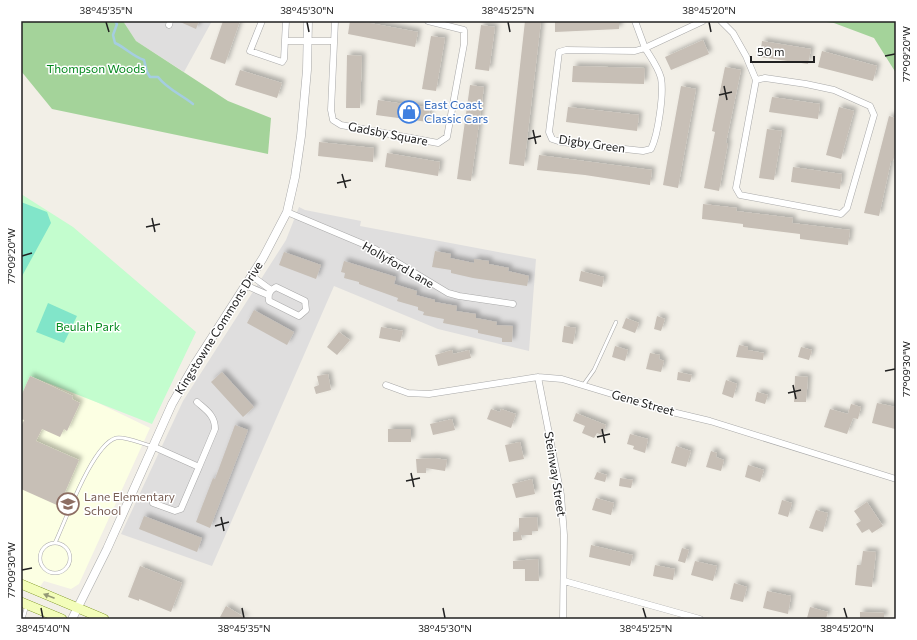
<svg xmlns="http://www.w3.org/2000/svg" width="917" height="640" font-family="Commissioner,sans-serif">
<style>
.residential{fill:#dfdede}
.education{fill:#fcffe3}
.forest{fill:#a4d39a}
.park{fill:#c3fdce}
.pitch{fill:#81e5c9}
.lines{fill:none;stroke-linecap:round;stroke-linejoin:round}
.stream{stroke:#a5cde1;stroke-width:2.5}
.building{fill:#c7bfb6;filter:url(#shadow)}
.service-casing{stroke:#a8a8a8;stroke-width:4}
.minor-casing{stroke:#a8a8a8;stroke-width:7}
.tertiary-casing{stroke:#a8a8a8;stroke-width:9}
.secondary-casing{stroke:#648000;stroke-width:10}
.service{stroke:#fff;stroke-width:3}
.minor{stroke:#fff;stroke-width:6}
.tertiary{stroke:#fff;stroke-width:8}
.secondary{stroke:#f3fdba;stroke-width:9}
.oneway{fill:#949a75}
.ticks{fill:none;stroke:#212121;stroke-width:1.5}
.labels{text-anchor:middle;stroke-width:3;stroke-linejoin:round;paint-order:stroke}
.park-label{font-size:12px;fill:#05891e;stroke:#fff}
.shop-label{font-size:12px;fill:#366cbe;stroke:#fff;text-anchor:start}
.street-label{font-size:12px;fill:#212121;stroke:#fff}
.education-label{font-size:12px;fill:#785e54;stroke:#fff;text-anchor:start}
.neatline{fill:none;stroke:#212121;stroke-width:1.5}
.ticks-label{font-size:10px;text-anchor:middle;fill:#212121}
</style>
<defs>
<filter id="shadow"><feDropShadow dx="3.5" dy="-3.5" stdDeviation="2" flood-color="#0004"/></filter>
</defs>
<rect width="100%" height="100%" fill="#f2efe7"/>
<path class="residential" d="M123 21H212L184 72 136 41Z
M299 207 305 210 361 221 360 226 536 259 529 351 438 329 334 286 212 566 121 534 183 401 286 240Z"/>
<path class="education" d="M30 376 55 382 150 428 79 584 71 589 44 581 37 591 21 585V396Z"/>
<path class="forest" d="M21 21H123L136 41 228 101 271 118 268 154 52 109 21 71Z
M819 21H896V73L874 38 834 23Z"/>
<path class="park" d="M21 194 73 227 196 332 152 424 30 376 21 396Z"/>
<path class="pitch" d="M21 202 47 212 51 223 21 278Z
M48 303 77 316 64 343 36 332Z"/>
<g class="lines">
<path class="stream" d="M115 21 117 24 113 35 115 43C126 48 132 56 144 60L147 72 150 77H158C167 89 182 95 193 104"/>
</g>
<path class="building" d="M178 21H199L196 29Z
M223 21H240L225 64 210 59Z
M350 21H359L418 32 415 47 348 34Z
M525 21H541L524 166 509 164Z
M555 21H619V29L555 32Z
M481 25 495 27 489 71 475 69Z
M431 36 445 38 436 91 422 89Z
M703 40 709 54 671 70 665 57Z
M762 41 811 49 808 64 760 57Z
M822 51 877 66 873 81 818 67Z
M347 55 362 56 360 108H346Z
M573 66 645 68 644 84 572 82Z
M725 67 741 70 726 143H728L719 191 704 188 715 132 712 131Z
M240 70 282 83 277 98 235 85Z
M470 85 484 87 471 181 457 179Z
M681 86 696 89 678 188 663 185Z
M772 97 820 104 818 119 769 112Z
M378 100 430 108 428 122 376 115Z
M568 107 639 115 637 131 566 122Z
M839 107 854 111 841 159 826 155Z
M889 116 896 118V150L893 161H891L879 216 864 213Z
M767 129 782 131 774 180 759 178Z
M319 142 374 148 373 162 318 156Z
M387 153 440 162 438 176 385 167Z
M539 155 652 170 650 185 585 175 537 170Z
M793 167 842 174 840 189 791 182Z
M703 204 737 208 736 211 793 218 792 223 850 230 848 245 800 239V234L743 227V224L702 219Z
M435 251 451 254 450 258 474 263V259L489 261V264L509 268 508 271 529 276 527 286 473 278 451 273V270L432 267Z
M284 252 321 265 316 279 279 265Z
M344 261 396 277 394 284 417 291 416 295 435 300V302L457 306 456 311 476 314V318L497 322 496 325 513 326 512 342H502V338L478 333V330L443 323 444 319 423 315 424 312 418 310V307L397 301 398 298 359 284V282L344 278 345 273 341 272Z
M581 271 604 277 602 287 579 281Z
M254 310 294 332 287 345 247 323Z
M657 316 665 319 661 331 654 329Z
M626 318 639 323 635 333 622 328Z
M564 326 576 328 573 344 562 342Z
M381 327 403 331 400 342 379 338Z
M339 332 350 340 337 355 327 347Z
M739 345 748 347V350L764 353 763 360 736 357Z
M615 346 628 350 625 361 612 357Z
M801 347 812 350 809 360 798 357Z
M452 350 453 354 469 350 471 358 438 366 435 355Z
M650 353 660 355 659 359 664 361 661 372 646 369Z
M222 372 254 407 243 417 211 382Z
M678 372 692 375 690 382 677 380Z
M328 374 331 390 316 394 314 387 319 385 317 376Z
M30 376 73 396 72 399 80 403 67 431 64 429 60 437 42 429 36 441 79 460 59 506 21 489V427L24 420 21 419V396Z
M795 376 808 377 806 402H794Z
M726 380 737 384 733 398 722 394Z
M757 392 768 395 765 404 755 401Z
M877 403 896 407 895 429 872 423Z
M851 404 861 407 858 419 853 418 847 434 824 427 830 409 848 414Z
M491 409 500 412 501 409 516 414 511 428 487 419Z
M576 413 606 425 602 435 597 433 594 438 582 433 585 426 573 421Z
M452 419 455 430 433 435 430 424Z
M235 425 248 430 210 528 196 522 213 478 215 479Z
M388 429H411V442H388Z
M630 434 648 439 645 453 633 449 634 446 627 444Z
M520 442 524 459 509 462 505 445Z
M676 446 691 451 686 467 671 463Z
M711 451 717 453 716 457 724 460 721 471 706 467Z
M435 458 447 460 445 471 426 468V473H417L416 459Z
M748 465 764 470 760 482 745 477Z
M597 472 607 475 605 482 594 479Z
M620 478 633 480 631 488 619 486Z
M532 479 535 494 516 498 512 484Z
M596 498 614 503 611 515 592 510Z
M782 500 792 503 788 517 778 514Z
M867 502 883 526 872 533 869 529 862 533 856 524 861 521 854 511Z
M816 510 828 513 823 532 809 528Z
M144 516 202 538 197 552 139 529Z
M537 517 538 531H532V535H521L522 540 513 541V532H519V518Z
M591 545 633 555 630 566 589 557Z
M682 548 689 550 685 563 678 561Z
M863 551 876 552 872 587 855 585 857 565H861Z
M538 559 539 581H525V569H513V561Z
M695 561 717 566 713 581 691 575Z
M655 565 675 569 673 580 653 576Z
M140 566 182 583 171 612 139 599V601L128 597Z
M734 583 747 587 743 602 730 599Z
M767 591 791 596 788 614 763 608Z
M226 606 247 619H224L220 617Z
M810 607 828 612 826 619 807 618Z
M860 612 884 613V619H860Z"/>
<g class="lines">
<g class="service-casing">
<path id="service" d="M584 384 594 370 616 322
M55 543C66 520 92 445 116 438 126 436 142 444 152 446
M40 558a15 15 0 1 1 30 0a15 15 0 1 1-30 0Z
M23 619 27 605"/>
</g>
<g class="minor-casing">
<path id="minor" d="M262 21 250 51 282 62 284 59 286 21
M335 21 331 110 333 120 341 125 438 143 447 137 464 44V30L428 21
M635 21 645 48 703 21
M721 21 733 33 746 56 756 80
M169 25 170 21
M286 41H334
M645 48C651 58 658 67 661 78 664 94 658 135 651 149L643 151 561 142 552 139 549 132 559 52 566 50 635 51Z
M765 78 806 84 834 90 870 106 874 115 847 208 841 214 740 195 736 188 756 80Z
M287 212 375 249 448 293 459 296 513 304
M252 276 271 290
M245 285 268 295
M276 287 305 301 306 310 299 316 269 301C268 294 269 291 276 287Z
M538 377 561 495 564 535 563 619
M386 385 408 393 429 394 538 377 562 379 668 411 710 421 896 479
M197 402C206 410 215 415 215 429L199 467
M152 446 199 467 181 509 175 511 153 503
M564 581 700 619"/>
</g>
<g class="tertiary-casing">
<path id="tertiary" d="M72 619 107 549 172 404 195 364 263 258 287 212 295 177 301 136 307 70 308 21"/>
</g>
<g class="secondary-casing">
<path id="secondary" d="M21 584 104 619
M21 602 62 619"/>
</g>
<use href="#service" class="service"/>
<use href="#minor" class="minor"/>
<use href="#tertiary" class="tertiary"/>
<use href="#secondary" class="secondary"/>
</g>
<defs><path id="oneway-solid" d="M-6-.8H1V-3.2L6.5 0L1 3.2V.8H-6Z"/></defs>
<use class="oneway" href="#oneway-solid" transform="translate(49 596) rotate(-159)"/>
<path class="ticks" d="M106 22 109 32M307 22 309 32M508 22 510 32M709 22 711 32M885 56 895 54M724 86 727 100M719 95 732 92M533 130 536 144M528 139 541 136M342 174 346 188M337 183 351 180M152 218 155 232M146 227 160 224M22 256 32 253M885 371 895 369M793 385 796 399M788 393 801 390M602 429 605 443M597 437 610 434M411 473 414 487M406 481 420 478M221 517 224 531M215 526 229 522M22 570 32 568M41 608 43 618M242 608 244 618M443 608 445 618M643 608 646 618M844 608 847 618"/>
<defs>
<g id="shop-ring" transform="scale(1.15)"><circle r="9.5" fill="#fff" stroke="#3f7fe0" stroke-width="1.5"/><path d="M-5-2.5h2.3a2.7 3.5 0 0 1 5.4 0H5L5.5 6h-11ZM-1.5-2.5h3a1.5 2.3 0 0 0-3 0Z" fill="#3f7fe0"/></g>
<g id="school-ring" transform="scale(1.15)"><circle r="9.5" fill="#fff" stroke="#8d6e63" stroke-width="1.5"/><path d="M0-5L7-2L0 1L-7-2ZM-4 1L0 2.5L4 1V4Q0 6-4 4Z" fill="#8d6e63"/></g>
</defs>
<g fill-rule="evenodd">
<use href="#shop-ring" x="409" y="112"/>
<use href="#school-ring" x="68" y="504"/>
</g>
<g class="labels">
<g class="park-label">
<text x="96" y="73">Thompson Woods</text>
<text x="88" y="331">Beulah Park</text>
</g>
<g class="shop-label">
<text x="424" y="109">East Coast<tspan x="424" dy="14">Classic Cars</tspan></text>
</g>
<g class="street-label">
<text transform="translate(388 134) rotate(11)" y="4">Gadsby Square</text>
<text transform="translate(592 144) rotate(8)" y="4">Digby Green</text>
<text transform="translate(398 265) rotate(30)" y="4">Hollyford Lane</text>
<text transform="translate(219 328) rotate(-58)" y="4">Kingstowne Commons Drive</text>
<text transform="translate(643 403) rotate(16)" y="4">Gene Street</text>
<text transform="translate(555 474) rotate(81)" y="4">Steinway Street</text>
</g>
<g class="education-label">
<text x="84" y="501">Lane Elementary<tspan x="84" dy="14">School</tspan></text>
</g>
</g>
<rect width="917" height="640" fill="none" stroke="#ffffff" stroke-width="44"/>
<path d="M751 56v6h63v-6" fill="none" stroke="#212121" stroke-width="2"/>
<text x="757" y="56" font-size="12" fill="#212121" stroke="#ffffff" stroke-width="3" paint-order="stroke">50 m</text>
<rect x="22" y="22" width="873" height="596" class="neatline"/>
<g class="ticks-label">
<text x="106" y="14">38°45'35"N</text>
<text x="307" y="14">38°45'30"N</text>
<text x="508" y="14">38°45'25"N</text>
<text x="709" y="14">38°45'20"N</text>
<text transform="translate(906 54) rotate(-90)" y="4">77°09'20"W</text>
<text transform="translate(11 256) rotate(-90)" y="4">77°09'20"W</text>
<text transform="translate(906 369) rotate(-90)" y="4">77°09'30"W</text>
<text transform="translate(11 570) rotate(-90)" y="4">77°09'30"W</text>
<text x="43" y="632">38°45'40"N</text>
<text x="244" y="632">38°45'35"N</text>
<text x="445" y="632">38°45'30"N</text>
<text x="646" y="632">38°45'25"N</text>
<text x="847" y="632">38°45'20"N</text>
</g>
</svg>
